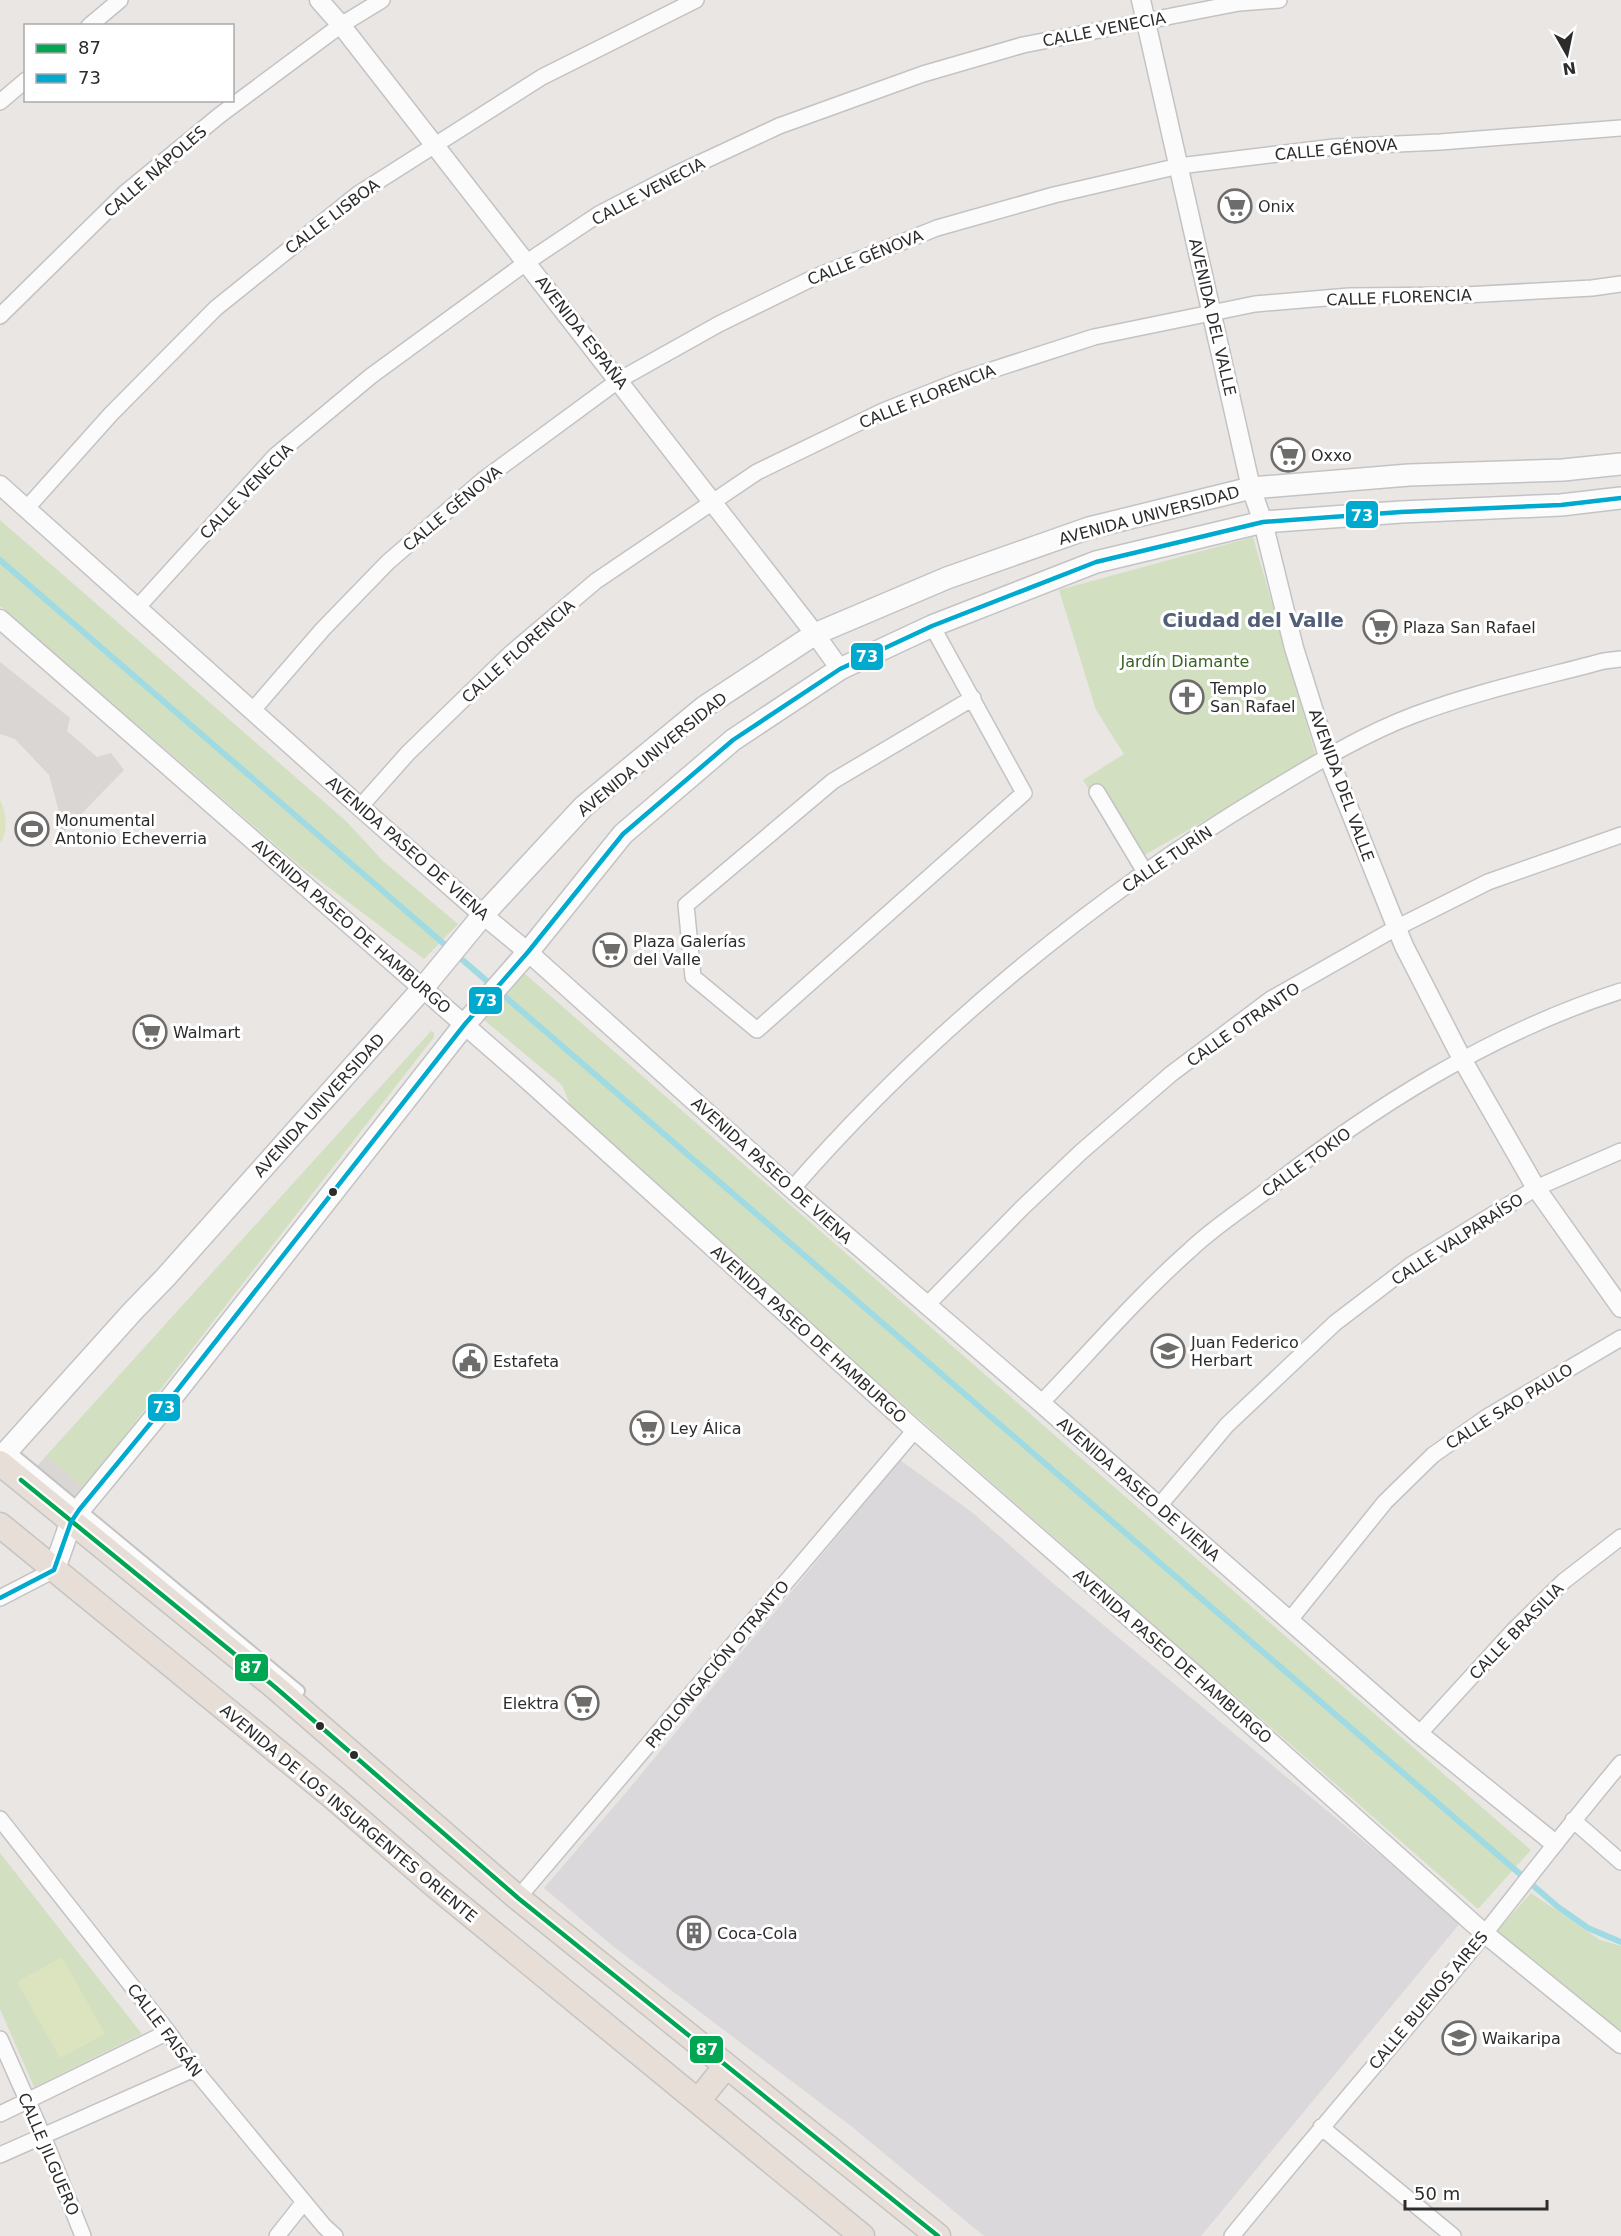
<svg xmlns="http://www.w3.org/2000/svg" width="1621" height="2236" font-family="'DejaVu Sans',sans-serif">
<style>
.industrial{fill:#dad8da}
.green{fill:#d2e0c1}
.pitch{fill:#dbe4bf}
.plaza{fill:#d9d6d4}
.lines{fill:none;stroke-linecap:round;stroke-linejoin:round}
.stream{stroke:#a0dbe3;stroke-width:6}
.pedestrian-casing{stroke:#c4c3c4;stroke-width:14}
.minor-casing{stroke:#c4c3c4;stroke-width:18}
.tertiary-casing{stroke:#c4c3c4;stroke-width:21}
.secondary-casing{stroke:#c4c3c4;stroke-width:24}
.trunk-casing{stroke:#c5c4c3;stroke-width:27}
.pedestrian{stroke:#fcfbfb;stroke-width:10}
.minor{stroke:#fcfbfb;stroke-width:15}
.tertiary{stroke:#fcfbfb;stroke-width:18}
.secondary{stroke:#fcfbfb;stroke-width:21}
.trunk{stroke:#e6ded7;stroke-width:24}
.bus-1-casing{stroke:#fff;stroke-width:9}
.bus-2-casing{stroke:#fff;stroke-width:9}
.bus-1{stroke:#00a651;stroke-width:4.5}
.bus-2{stroke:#00a9ce;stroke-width:4.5}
.bus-dot{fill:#2c2c2c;stroke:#fff;stroke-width:2}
.labels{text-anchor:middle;stroke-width:6;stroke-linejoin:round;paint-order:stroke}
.street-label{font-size:16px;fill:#2c2c2c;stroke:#fff}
.poi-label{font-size:16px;fill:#2c2c2c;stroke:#fff;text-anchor:start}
.park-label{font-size:16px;fill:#396223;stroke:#fff}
.quarter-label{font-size:20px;font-weight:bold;fill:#515e78;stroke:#fff}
.line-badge{stroke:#fff;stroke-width:2}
.badge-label{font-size:16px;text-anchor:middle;font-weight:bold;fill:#fff}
</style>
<rect width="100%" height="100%" fill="#e9e6e4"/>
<path class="industrial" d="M900 1460 973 1513 1048 1579 1461 1922 1201 2236H984L851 2126 614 1947 544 1888 629 1789Z"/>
<path class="green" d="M0 520 346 821 383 861 458 924 424 959 299 865 0 606Z
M1253 537 1316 757 1134 861 1083 780 1124 754 1096 710 1059 590Z
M524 973 1531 1850 1478 1909 575 1117 562 1085 483 1019Z
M431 1031 434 1032V1037L84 1488 46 1456Z
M0 1853 142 2034 34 2087 0 2009Z
M1531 1893 1600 1940 1621 1946V2035L1495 1933Z"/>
<path class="pitch" d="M0 800C6 812 9 831 0 843Z
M62 1957 105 2034 60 2058 17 1982Z"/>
<path class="plaza" d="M0 662 70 718 67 731 97 757 111 753 124 770 58 838 61 819 49 775 15 739 0 734Z
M46 1456 84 1488 66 1509 28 1477Z"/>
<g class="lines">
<path class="stream" d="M0 560 1558 1907 1588 1928 1621 1942"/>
<g class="pedestrian-casing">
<path id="pedestrian" d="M8 1450 299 1691"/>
</g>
<g class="minor-casing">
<path id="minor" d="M89 26 120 0
M0 102 26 80
M0 316 125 193 220 115 341 25 382 0
M26 509 111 414 216 308 358 194 542 77 696 0
M137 608 275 456 371 376 527 262 599 214 676 174 779 126 923 74 1023 45 1239 3 1279 0
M932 626 1024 793 757 1030 693 977 686 905 833 781 973 698
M252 711 323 629 388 562 483 480 619 380 719 324 815 277 937 228 1054 195 1179 166 1334 147 1440 142 1621 128
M1097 792 1145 872
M360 807 408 753 511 653 596 581 757 472 883 411 961 380 1094 337 1255 304 1349 296 1465 295 1592 288 1621 284
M792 1189C924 1037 1092 898 1265 794 1313 765 1361 735 1414 715 1475 692 1540 678 1604 661L1621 659
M926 1306 1022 1208 1081 1152 1171 1074 1271 999 1396 928 1488 882 1621 835
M1041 1403C1090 1352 1137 1297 1190 1250 1212 1229 1238 1212 1262 1194 1370 1109 1489 1033 1621 991
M1159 1506 1227 1425 1335 1323 1411 1265 1536 1188 1621 1151
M0 1598 54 1570
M1289 1621 1385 1502 1433 1455 1487 1417 1621 1338
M1419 1734 1514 1630 1564 1581 1621 1537
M0 1819 168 2032 194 2069 324 2226 335 2236
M1573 1820 1621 1862
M518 1898 915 1430
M0 2039 43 2136 83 2236
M0 2114 168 2032
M1321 2127 1453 2236
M0 2155 194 2069
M277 2236 304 2202
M1232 2236C1315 2134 1402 2035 1485 1933 1530 1876 1574 1819 1621 1763"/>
</g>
<g class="tertiary-casing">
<path id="tertiary" d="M319 0 341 25 815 634 840 669
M1141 0 1251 488 1263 522 1294 648 1328 756 1404 946 1462 1059 1536 1188 1621 1308
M0 485 360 807 483 915 528 952 792 1189 1041 1403 1419 1734 1554 1843
M0 619 531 1083 915 1430 1192 1672 1484 1933 1621 2044"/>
</g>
<g class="secondary-casing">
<path id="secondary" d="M0 1459 133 1311 165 1278 423 988 483 915 584 806 704 707 815 634 947 578 1089 528 1251 488 1409 475 1563 470 1621 464
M54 1570 71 1522 79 1510 168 1402 465 1024 528 952 623 834 733 740 840 669 932 626 1096 562 1263 522 1401 512 1561 505 1621 498"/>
</g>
<g class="trunk-casing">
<path id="trunk" d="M0 1463 275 1687 518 1898 938 2236
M0 1525 333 1797 432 1883 862 2236
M698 2101 726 2066"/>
</g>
<use href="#pedestrian" class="pedestrian"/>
<use href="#minor" class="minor"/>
<use href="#tertiary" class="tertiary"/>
<use href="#secondary" class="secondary"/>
<use href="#trunk" class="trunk"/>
<g class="bus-1-casing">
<path id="bus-1" d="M21 1480 275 1687 518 1898 938 2236"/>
</g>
<g class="bus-2-casing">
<path id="bus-2" d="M0 1598 54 1570 71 1522 79 1510 168 1402 465 1024 528 952 623 834 733 740 840 669 932 626 1096 562 1263 522 1401 512 1561 505 1621 498"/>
</g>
<use href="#bus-1" class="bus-1"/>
<use href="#bus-2" class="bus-2"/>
</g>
<defs>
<g id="supermarket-ring" transform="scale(1.725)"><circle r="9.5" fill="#fff" stroke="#6e6d6c" stroke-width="1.5"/><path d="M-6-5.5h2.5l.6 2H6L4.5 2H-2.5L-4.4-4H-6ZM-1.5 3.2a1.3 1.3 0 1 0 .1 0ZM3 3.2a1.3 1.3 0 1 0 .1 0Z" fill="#6e6d6c"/></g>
<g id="church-ring" transform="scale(1.725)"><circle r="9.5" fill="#fff" stroke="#6e6d6c" stroke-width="1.5"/><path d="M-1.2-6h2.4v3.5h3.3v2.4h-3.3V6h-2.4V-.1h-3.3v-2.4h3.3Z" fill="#6e6d6c"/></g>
<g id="stadium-ring" transform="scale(1.725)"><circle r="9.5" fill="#fff" stroke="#6e6d6c" stroke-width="1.5"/><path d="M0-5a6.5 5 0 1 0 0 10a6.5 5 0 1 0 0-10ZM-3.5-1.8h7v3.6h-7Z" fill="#6e6d6c"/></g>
<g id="school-ring" transform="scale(1.725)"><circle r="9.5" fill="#fff" stroke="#6e6d6c" stroke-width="1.5"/><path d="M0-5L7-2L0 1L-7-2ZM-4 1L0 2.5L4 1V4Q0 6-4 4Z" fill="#6e6d6c"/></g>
<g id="civic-ring" transform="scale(1.725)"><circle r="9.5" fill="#fff" stroke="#6e6d6c" stroke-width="1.5"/><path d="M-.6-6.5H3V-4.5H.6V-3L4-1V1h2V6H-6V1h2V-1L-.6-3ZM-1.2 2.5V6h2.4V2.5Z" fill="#6e6d6c"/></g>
<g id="building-ring" transform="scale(1.725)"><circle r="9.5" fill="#fff" stroke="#6e6d6c" stroke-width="1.5"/><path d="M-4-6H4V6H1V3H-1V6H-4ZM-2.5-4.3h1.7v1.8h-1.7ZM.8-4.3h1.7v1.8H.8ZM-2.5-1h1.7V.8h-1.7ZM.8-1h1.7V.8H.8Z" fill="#6e6d6c"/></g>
</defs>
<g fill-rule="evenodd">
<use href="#supermarket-ring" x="1235" y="206"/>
<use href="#supermarket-ring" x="1288" y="455"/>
<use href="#supermarket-ring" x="1380" y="627"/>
<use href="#church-ring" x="1187" y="697"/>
<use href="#stadium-ring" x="32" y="829"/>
<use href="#supermarket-ring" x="610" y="950"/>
<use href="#supermarket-ring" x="150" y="1032"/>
<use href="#school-ring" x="1168" y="1351"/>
<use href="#civic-ring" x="470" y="1361"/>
<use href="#supermarket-ring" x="647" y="1428"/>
<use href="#supermarket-ring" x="582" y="1703"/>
<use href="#building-ring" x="694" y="1933"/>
<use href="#school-ring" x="1459" y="2038"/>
</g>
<g class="bus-dot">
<circle cx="333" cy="1192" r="5"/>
<circle cx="320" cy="1726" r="5"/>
<circle cx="354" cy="1755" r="5"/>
</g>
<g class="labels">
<g class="street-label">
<text transform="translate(1104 29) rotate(-11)" y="6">CALLE VENECIA</text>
<text transform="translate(1336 149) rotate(-5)" y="6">CALLE GÉNOVA</text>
<text transform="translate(155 171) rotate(-41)" y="6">CALLE NÁPOLES</text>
<text transform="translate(648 191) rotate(-28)" y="6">CALLE VENECIA</text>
<text transform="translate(332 216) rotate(-37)" y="6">CALLE LISBOA</text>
<text transform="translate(865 257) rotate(-22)" y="6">CALLE GÉNOVA</text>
<text transform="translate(1399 297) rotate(-2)" y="6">CALLE FLORENCIA</text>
<text transform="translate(1213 317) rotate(77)" y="6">AVENIDA DEL VALLE</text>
<text transform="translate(582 332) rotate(52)" y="6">AVENIDA ESPAÑA</text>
<text transform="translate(927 396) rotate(-22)" y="6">CALLE FLORENCIA</text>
<text transform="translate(246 491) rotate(-46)" y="6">CALLE VENECIA</text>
<text transform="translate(452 508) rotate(-40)" y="6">CALLE GÉNOVA</text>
<text transform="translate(1149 515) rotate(-15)" y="6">AVENIDA UNIVERSIDAD</text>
<text transform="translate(518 651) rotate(-42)" y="6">CALLE FLORENCIA</text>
<text transform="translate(652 754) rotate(-39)" y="6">AVENIDA UNIVERSIDAD</text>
<text transform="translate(1342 785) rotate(70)" y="6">AVENIDA DEL VALLE</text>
<text transform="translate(408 848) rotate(41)" y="6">AVENIDA PASEO DE VIENA</text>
<text transform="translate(1167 859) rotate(-34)" y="6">CALLE TURÍN</text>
<text transform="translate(352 926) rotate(41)" y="6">AVENIDA PASEO DE HAMBURGO</text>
<text transform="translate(1243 1024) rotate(-35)" y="6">CALLE OTRANTO</text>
<text transform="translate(319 1105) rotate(-48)" y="6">AVENIDA UNIVERSIDAD</text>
<text transform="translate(1306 1162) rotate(-36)" y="6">CALLE TOKIO</text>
<text transform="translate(772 1170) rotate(42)" y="6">AVENIDA PASEO DE VIENA</text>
<text transform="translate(1457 1239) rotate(-33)" y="6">CALLE VALPARAÍSO</text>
<text transform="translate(809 1334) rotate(42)" y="6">AVENIDA PASEO DE HAMBURGO</text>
<text transform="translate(1509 1406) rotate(-32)" y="6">CALLE SAO PAULO</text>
<text transform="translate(1139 1489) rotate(41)" y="6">AVENIDA PASEO DE VIENA</text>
<text transform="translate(1516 1631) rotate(-46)" y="6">CALLE BRASILIA</text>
<text transform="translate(1173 1656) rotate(41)" y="6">AVENIDA PASEO DE HAMBURGO</text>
<text transform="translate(717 1664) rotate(-50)" y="6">PROLONGACIÓN OTRANTO</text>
<text transform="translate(349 1813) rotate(40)" y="6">AVENIDA DE LOS INSURGENTES ORIENTE</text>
<text transform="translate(1428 2000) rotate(-50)" y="6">CALLE BUENOS AIRES</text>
<text transform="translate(165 2030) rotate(53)" y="6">CALLE FAISÁN</text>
<text transform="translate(49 2154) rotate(67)" y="6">CALLE JILGUERO</text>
</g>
<g class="poi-label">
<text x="1258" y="212">Onix</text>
<text x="1311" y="461">Oxxo</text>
<text x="1403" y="633">Plaza San Rafael</text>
<text x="1210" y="694">Templo<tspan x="1210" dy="18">San Rafael</tspan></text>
<text x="55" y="826">Monumental<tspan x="55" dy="18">Antonio Echeverria</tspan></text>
<text x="633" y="947">Plaza Galerías<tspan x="633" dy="18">del Valle</tspan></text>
<text x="173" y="1038">Walmart</text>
<text x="1191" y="1348">Juan Federico<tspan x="1191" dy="18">Herbart</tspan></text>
<text x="493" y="1367">Estafeta</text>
<text x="670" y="1434">Ley Álica</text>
<text x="559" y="1709" text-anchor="end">Elektra</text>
<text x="717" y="1939">Coca-Cola</text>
<text x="1482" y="2044">Waikaripa</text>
</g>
<g class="park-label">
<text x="1185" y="667">Jardín Diamante</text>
</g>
<g class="quarter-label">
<text x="1253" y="627">Ciudad del Valle</text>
</g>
</g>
<g class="line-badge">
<rect x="1345" y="500" width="34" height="29" rx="6" fill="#00a9ce"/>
<rect x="850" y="642" width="34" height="29" rx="6" fill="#00a9ce"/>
<rect x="468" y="986" width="35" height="29" rx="6" fill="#00a9ce"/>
<rect x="147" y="1393" width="34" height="29" rx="6" fill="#00a9ce"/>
<rect x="234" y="1653" width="35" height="29" rx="6" fill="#00a651"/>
<rect x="689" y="2035" width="35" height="29" rx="6" fill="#00a651"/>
</g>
<g class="badge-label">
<text x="1362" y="521">73</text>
<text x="867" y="662">73</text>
<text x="486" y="1006">73</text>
<text x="164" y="1413">73</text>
<text x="251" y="1673">87</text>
<text x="707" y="2055">87</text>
</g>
<rect x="24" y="24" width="210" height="78" fill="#ffffff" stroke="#ababab" stroke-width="1.5"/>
<rect x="36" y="44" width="30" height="9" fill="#00a651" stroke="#ababab" stroke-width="1.5"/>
<text x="78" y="54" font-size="18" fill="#2c2c2c">87</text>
<rect x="36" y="74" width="30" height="9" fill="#00a9ce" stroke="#ababab" stroke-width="1.5"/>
<text x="78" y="84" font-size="18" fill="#2c2c2c">73</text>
<g transform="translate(1567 54) rotate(171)" stroke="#ffffff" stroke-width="4.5" paint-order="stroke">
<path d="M0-4.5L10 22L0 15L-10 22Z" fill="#2c2c2c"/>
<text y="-9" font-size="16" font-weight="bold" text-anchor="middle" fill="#2c2c2c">N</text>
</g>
<path d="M1405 2200v9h142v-9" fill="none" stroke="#2c2c2c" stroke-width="3"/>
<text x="1414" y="2200" font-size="18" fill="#2c2c2c" stroke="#ffffff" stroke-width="4.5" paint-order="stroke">50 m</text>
</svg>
